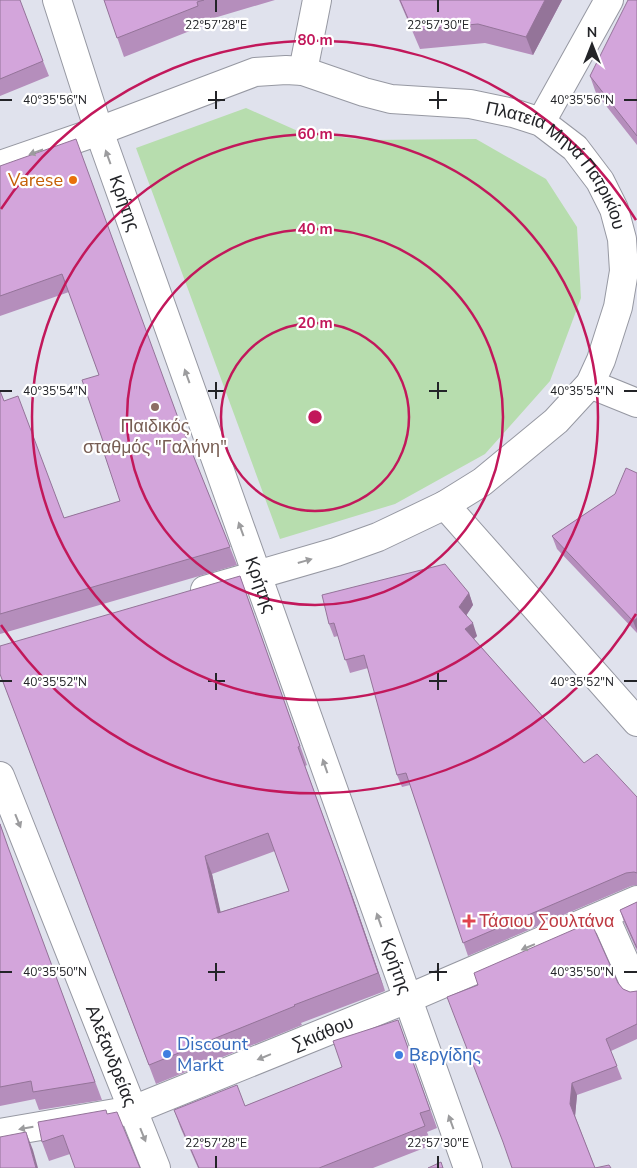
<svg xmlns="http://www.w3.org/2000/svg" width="637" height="1168" font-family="'Nunito Sans',sans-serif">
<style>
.green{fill:#b7ddae}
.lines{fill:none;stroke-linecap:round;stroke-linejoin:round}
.minor-casing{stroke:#9698a2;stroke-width:30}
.minor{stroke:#fff;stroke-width:28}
.wall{fill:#b58ebc;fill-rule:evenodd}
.shaded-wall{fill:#947499}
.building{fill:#d3a5db;stroke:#947499;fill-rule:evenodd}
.oneway{fill:#9c9c9e}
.ticks{fill:none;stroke:#232428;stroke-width:2}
.ring{fill:none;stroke:#c2185b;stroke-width:2.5}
.food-dot{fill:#e8710a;stroke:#fff;stroke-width:2}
.education-dot{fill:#8d6e63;stroke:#fff;stroke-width:2}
.health-dot{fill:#e0444e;stroke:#fff;stroke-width:2}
.shop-dot{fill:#3f7fe0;stroke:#fff;stroke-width:2}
.labels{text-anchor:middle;stroke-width:4.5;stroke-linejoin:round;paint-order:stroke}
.street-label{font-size:18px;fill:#232428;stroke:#fff}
.food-label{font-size:18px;fill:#c56008;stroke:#fff;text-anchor:end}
.education-label{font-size:18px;fill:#785e54;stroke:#fff}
.health-label{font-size:18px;fill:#be3a42;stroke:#fff;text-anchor:start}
.shop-label{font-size:18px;fill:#366cbe;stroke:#fff;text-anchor:start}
.ticks-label{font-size:12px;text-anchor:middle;fill:#232428;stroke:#fff;stroke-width:4.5;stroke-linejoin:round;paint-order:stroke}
.centre{fill:#c2185b;stroke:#fff;stroke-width:2.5}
.ring-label{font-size:15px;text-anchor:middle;font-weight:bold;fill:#c2185b;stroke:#fff;stroke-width:4.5;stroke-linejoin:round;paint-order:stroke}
</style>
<rect width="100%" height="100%" fill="#e0e2ed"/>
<path class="green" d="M246 108 300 132 366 140 476 139 546 179 577 227 581 298 550 381 485 454 395 504 280 539 136 148Z"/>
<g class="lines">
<g class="minor-casing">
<g id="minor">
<path id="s1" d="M57 0 99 131 468 1168"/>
<path d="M303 71 317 0"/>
<path d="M541 122 609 0"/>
<path id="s2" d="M0 165 99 131 255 72 286 70 303 71 364 92 391 99 470 104 513 113 541 122 575 148 600 181 614 209 622 239 624 271 618 307 601 360 590 384 556 421 482 482 445 505 378 537 336 552 205 590"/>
<path d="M590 384 637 403"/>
<path d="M445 505 637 722"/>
<path id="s3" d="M0 776 156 1168"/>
<path d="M604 915 637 989"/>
<path id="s4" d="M0 1133 133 1110 407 999 637 900"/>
</g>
</g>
<use href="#minor" class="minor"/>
</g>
<path class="wall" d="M0 0 43 61 49 76 0 96Z
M104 0H275L204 21 205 25 124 57Z
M399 0H562L533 55 485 43 420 49Z
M637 0V145L596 93 590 76Z
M0 166 177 415 237 565 0 634V391L4 401 64 518 120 501 106 450 99 375 69 292 0 316Z
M637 473V633L557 549 552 536 615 494Z
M240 576 307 765 305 766 351 892 385 991 301 1023 302 1025 156 1084 0 674ZM275 851 289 891 220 912 212 874Z
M469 593 473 605 466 616 477 636 474 639 584 763 637 797V885L631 886 468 956 410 785 402 787 397 775 368 668 350 673 338 636 334 637 329 624Z
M0 823 12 859 102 1100 39 1110 35 1099 0 1106Z
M637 902V951L624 922 620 910Z
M618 983 623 989 630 992 637 991V1039L611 1051 622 1079 577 1095 575 1116 595 1168H611H512Z
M398 1020 437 1128 427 1132 432 1145 373 1168H198L181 1129 174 1110 245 1106 342 1067Z
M107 1114 70 1154 49 1161 42 1142Z"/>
<path class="shaded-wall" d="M545 0H562L533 55 526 37Z
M469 593 473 605 463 620 459 607Z
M637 618V631L633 621Z
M473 623 477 636 470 642 465 629Z
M205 856 212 874 225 931 218 913Z
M344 874 351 892 385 991 378 973Z
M572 1083 577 1095 575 1117 570 1104Z
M26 1132 33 1150 38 1168H36Z"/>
<path class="building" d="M0 0H20L43 61 0 79Z
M104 0H204L197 2 198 6 117 38Z
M400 0H545L526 37 478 24 413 30Z
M628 0H637V136L590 76Z
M76 139 177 415 230 547 0 614V391L4 401 18 396 64 518 120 501 103 450H106L82 380 99 375 62 274 0 296V166Z
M626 468 637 473V618L633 621 552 536 615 494Z
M445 564 469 593 459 607 473 623 465 629 584 763 597 754 637 797V873L634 872 626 873 463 943 406 773 397 775 364 655 345 660 334 623 329 624 322 595Z
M240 576 300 746 298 747 344 874 378 973 294 1005 295 1006 149 1065 0 674V646ZM268 833 289 891 218 913 205 856Z
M0 824 8 847 95 1082 33 1092 31 1081 0 1087Z
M637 902V948L620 910Z
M591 922 618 983 623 989 630 992 637 991V1024L606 1039 617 1066 572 1083 570 1104 595 1168 609 1165 611 1168H512L503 1142 447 997 478 985 474 973Z
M398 1020 430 1110 420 1113 425 1126 319 1168H199L174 1110 237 1085 245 1106 342 1067 333 1041Z
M106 1110 107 1114 117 1112 140 1168H75L63 1135 42 1142 38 1122Z
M26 1132 36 1168H0V1137Z
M441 1162 443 1168H428Z"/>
<defs><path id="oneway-solid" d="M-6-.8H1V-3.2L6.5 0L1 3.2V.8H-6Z" transform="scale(1.25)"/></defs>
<g class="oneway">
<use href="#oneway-solid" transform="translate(36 152) rotate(161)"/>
<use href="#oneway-solid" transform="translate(108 157) rotate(-110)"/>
<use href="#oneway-solid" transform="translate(187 376) rotate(-110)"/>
<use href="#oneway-solid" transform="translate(241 529) rotate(-110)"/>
<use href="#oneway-solid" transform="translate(305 561) rotate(-16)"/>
<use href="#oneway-solid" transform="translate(325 766) rotate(-109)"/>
<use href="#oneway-solid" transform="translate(18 821) rotate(68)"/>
<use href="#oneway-solid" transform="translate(379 920) rotate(-109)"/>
<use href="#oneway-solid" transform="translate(528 947) rotate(157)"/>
<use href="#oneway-solid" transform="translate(264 1057) rotate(158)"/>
<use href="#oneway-solid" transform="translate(451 1122) rotate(-110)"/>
<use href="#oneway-solid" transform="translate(26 1128) rotate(170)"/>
<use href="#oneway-solid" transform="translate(143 1135) rotate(68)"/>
</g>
<path class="ticks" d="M216 0V12M438 0V12M216 91V109M438 91V109M0 100H12M208 100H225M429 100H447M624 100H637M216 382V399M438 382V399M0 391H12M208 391H225M429 391H447M624 391H637M216 673V690M438 673V690M0 681H12M208 681H225M429 681H447M624 681H637M216 963V981M438 963V981M0 972H12M208 972H225M429 972H447M624 972H637M216 1156V1168M438 1156V1168"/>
<g class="ring">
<circle cx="315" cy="417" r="94"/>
<circle cx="315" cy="417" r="188"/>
<circle cx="315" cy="417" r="283"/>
<path d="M636 614A377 377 0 0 1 1 625M1 209A377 377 0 0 1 636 220"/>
</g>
<circle class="food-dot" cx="73" cy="180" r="5"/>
<circle class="education-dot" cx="155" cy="407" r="5"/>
<path class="health-dot" d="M466.5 913.5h5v5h5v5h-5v5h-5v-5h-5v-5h5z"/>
<g class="shop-dot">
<circle cx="167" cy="1054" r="5"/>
<circle cx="399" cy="1055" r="5"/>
</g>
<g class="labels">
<g class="street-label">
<text dy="6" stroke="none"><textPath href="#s2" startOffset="604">Πλατεία Μηνά Πατρικίου</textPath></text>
<text dy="6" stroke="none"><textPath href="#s1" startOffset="214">Κρήτης</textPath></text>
<text dy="6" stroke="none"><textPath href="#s1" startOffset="619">Κρήτης</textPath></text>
<text dy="6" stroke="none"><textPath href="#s1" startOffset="1024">Κρήτης</textPath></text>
<text dy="6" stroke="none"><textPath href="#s4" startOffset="340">Σκιάθου</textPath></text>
<text dy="6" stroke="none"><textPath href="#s3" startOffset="301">Αλεξανδρείας</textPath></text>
</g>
<g class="food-label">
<text x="63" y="186">Varese</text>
</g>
<g class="education-label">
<text x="155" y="432">Παιδικός<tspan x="155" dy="21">σταθμός "Γαλήνη"</tspan></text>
</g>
<g class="health-label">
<text x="479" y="927">Τάσιου Σουλτάνα</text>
</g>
<g class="shop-label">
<text x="177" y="1050">Discount<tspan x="177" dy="21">Markt</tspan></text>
<text x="409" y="1061">Βεργίδης</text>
</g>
</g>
<g class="ticks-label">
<text x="216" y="29">22°57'28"E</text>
<text x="438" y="29">22°57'30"E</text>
<text x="55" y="104">40°35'56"N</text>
<text x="582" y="104">40°35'56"N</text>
<text x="55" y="395">40°35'54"N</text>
<text x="582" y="395">40°35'54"N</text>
<text x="55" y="686">40°35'52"N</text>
<text x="582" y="686">40°35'52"N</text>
<text x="55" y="976">40°35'50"N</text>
<text x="582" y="976">40°35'50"N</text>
<text x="216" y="1147">22°57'28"E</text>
<text x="438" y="1147">22°57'30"E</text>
</g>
<circle cx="315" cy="417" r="8" class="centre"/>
<g class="ring-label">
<text x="315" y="45">80 m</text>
<text x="315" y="139">60 m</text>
<text x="315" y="234">40 m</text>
<text x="315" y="328">20 m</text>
</g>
<g transform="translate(592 45)" stroke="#ffffff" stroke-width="4" paint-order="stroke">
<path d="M0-4L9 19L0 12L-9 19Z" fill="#232428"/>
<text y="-8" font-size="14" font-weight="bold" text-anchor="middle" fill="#232428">N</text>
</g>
</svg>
